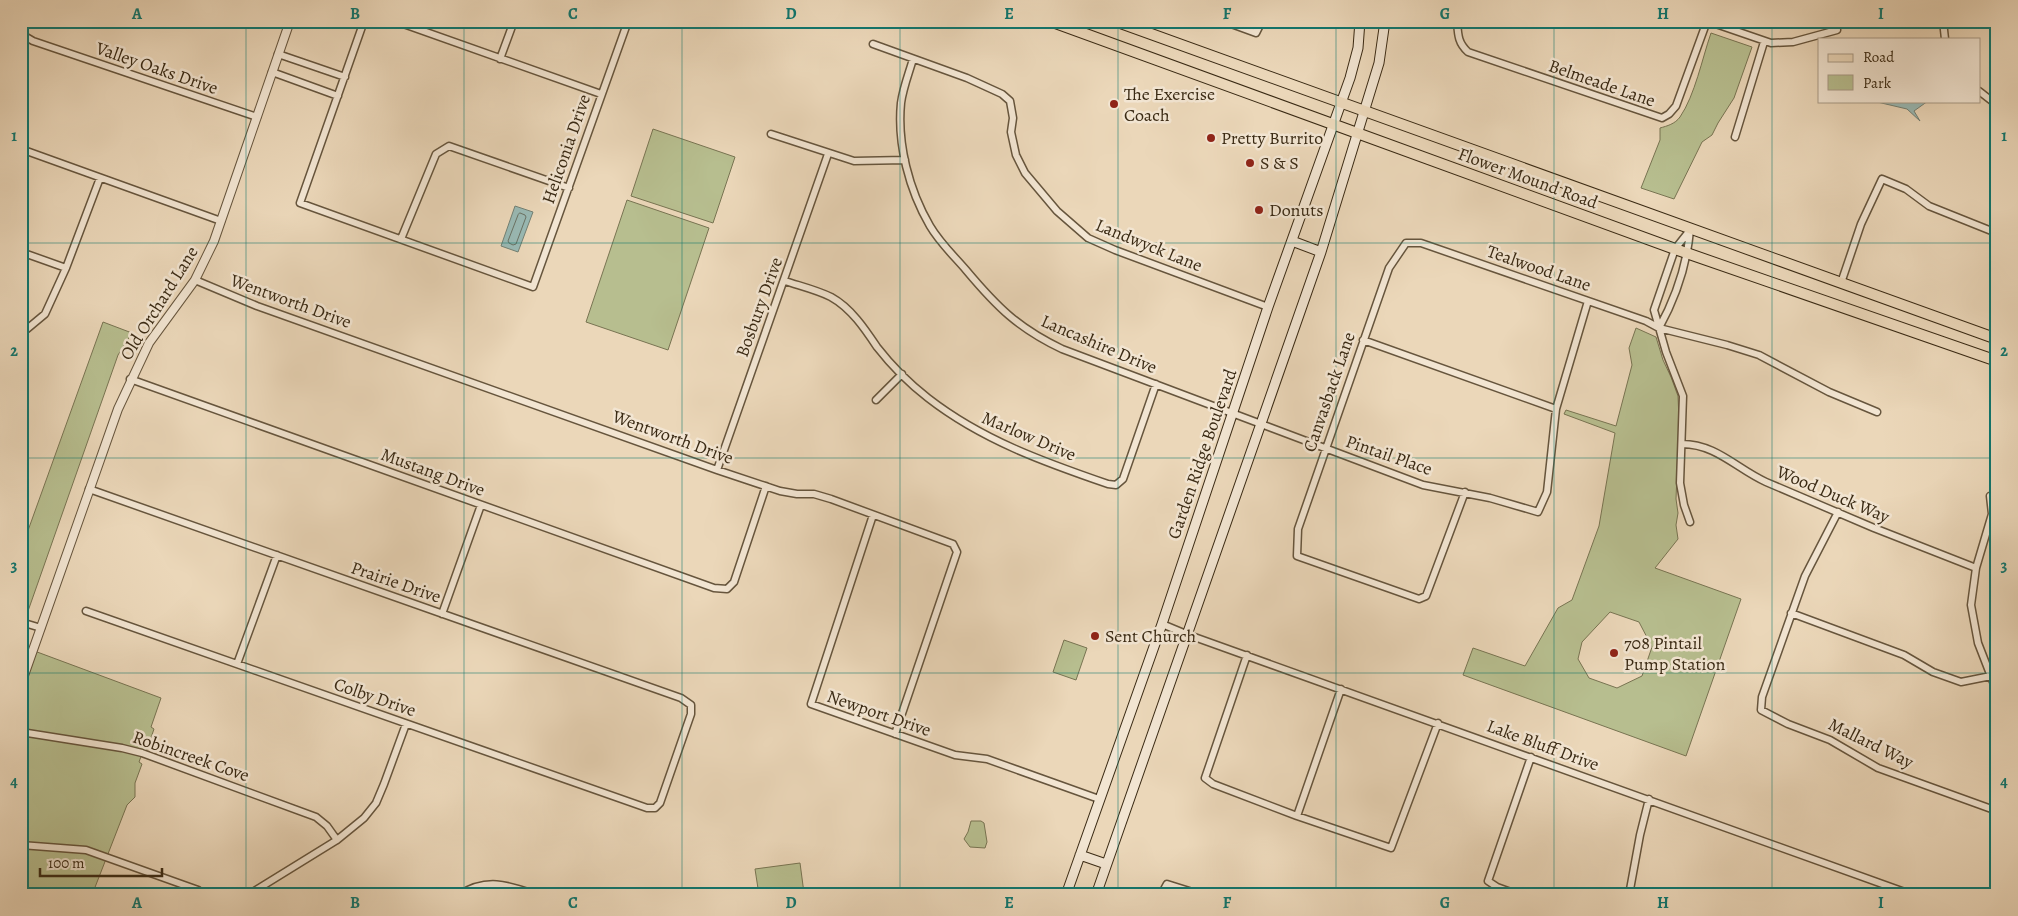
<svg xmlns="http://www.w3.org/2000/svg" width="2018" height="916" font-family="Alegreya,serif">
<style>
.green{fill:#b7be8f;stroke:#787452;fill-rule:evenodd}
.water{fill:#99b9b4;stroke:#738074}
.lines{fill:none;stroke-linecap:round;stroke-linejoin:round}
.shore{stroke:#6a7264;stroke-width:1}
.minor-casing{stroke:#66553d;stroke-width:9}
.tertiary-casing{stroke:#66553d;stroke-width:10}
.secondary-casing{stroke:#3a2a14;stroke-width:11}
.primary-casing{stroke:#3a2a14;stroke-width:12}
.minor{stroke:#f2e5d2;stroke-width:6}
.tertiary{stroke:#f2e5d2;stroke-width:8}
.secondary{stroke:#f2e5d2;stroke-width:9}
.primary{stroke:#ebd7b9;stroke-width:10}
.grid{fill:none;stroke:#0f766e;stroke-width:1;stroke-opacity:0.55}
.poi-dot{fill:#8f2418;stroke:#f2e5d2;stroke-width:2}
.labels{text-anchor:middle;stroke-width:5;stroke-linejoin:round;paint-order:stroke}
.street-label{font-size:18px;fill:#3a2a14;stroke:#f2e5d2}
.poi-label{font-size:18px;fill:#3a2a14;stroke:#f2e5d2;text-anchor:start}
.neatline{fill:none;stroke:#0f766e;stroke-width:2}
.grid-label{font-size:16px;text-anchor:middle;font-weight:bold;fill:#0f766e}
</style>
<rect width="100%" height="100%" fill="#ebd7b9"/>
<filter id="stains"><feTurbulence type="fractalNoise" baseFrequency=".004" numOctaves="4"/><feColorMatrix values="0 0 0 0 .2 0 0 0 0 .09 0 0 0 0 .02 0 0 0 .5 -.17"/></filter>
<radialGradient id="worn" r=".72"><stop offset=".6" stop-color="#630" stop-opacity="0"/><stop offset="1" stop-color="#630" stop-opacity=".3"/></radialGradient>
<path class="green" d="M1711 33 1752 47 1734 98 1718 123 1712 135 1702 142 1674 199 1641 188 1660 140V128C1667 126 1675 124 1680 117 1695 95 1702 59 1711 33Z
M653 129 735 157 713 223 631 196Z
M627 200 709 228 668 350 586 322Z
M103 322 132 333 118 355 21 631V550Z
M1636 328 1656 337 1663 360 1671 377 1678 396 1679 420 1676 499 1678 513 1676 525 1678 539 1655 568 1741 599 1686 756 1463 675 1473 648 1525 666 1558 608 1572 600 1599 526 1615 433 1564 414 1566 410 1616 426 1632 365 1629 348ZM1610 612 1639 622 1652 647 1642 676 1617 688 1589 678 1578 659 1582 642Z
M1064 640 1087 648 1076 680 1053 672Z
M21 646 161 698 151 727 154 729 146 752 143 751 139 762 142 764 135 783V797L127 805 92 895H21Z
M971 821H981L984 823 987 842 985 848 970 847 964 839 968 832Z
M800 863 804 893 759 895 755 869Z"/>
<path class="water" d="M1873 101H1928L1914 111 1920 121 1907 109Z
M515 206 533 212 518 252 501 246Z"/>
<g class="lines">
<path class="shore" d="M520 213 525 215 526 217 516 244 513 245 509 243 508 241 518 215Z"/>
<g class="minor-casing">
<path id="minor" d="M364 21 300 203 533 287 628 21
M395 21 601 94
M1223 21 1256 33 1262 21
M1457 21C1458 35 1458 43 1468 52L1662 118 1669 114 1676 106 1707 21
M1707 21 1771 43 1793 42 1837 30
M1943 21 1945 39
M21 34 33 41 257 117
M873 44 967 78 1002 94 1010 101 1013 118 1011 132 1016 155 1025 173 1057 211 1088 238 1115 250 1268 307
M278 54 345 77
M500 59 514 21
M913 59C909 73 903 88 901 103 897 144 909 190 930 226 940 243 954 256 966 270 997 307 1018 328 1062 349L1423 485 1490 498 1538 512 1547 492 1556 409 1588 301
M272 72 338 96
M1979 91 1997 105
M771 134 854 161 905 160
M1735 137 1764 42
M21 149 221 221
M1690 230 1675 249 1654 310 1666 352 1683 396 1680 483 1684 505 1690 522
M401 239 436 154 449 146 569 188
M21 252 66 268
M195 280 257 306 717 470 780 491 797 494H814L831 499 953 544 957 552 895 734
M785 281C800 286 817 290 831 297 851 308 865 329 877 347 891 365 910 384 928 398 982 440 1044 462 1108 484L1116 485 1123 479 1156 384
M1841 283 1861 224 1882 179 1906 189 1929 206 1994 232 1997 225
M1659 328C1675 299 1687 264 1690 230
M21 334 45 314 66 268 100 178
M1363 340 1556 409
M130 379 714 588 727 589 734 582 766 486
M876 400 902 374
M1682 444C1716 444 1737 469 1766 482L1874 528 1976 568
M717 470 828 154
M1465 492 1426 596 1419 599 1297 556 1298 529 1389 268 1406 243H1421L1646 321 1659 328 1727 345 1759 355 1829 392 1877 412
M1990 496 1992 514 1976 568 1971 605 1978 643 1997 692
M1838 512 1805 576 1762 697 1761 710 1788 724 1830 740 1878 768 1997 811
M873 515 811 704 955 755 987 759 1099 799
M86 611 647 808H655L660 803 691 714V705L681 698 89 489
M1791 613 1904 655 1933 672 1961 682 1991 676
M442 614 481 505
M21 622 41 628
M1162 624 1186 634 1913 895
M1247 655 1205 778 1213 784 1297 816 1391 848 1438 723
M237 664 277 555
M21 732 122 748 142 753 316 817 327 826 337 840
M1297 816 1341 689
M21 845 86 850 198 890 204 895
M248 895 337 840 364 818 376 803 384 784 406 724
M459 895C487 877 508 885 537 895
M1161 895 1167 884 1202 895
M1519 895 1497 887 1488 881 1531 757
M1629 895 1640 835 1649 799"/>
</g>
<g class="tertiary-casing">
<path id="tertiary" d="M21 684 118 409 149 343 195 280 214 241 290 21"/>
</g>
<g class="secondary-casing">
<path id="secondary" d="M1292 241 1321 252
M1080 855 1106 864
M1066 895 1162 624 1268 307 1350 78 1358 48 1360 21
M1096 895 1321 252 1379 63 1385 21"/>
</g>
<g class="primary-casing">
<path id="primary" d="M1050 21 1675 249 1997 361
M1115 21 1997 339"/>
</g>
<use href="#minor" class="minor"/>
<use href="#tertiary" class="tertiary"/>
<use href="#secondary" class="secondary"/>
<use href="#primary" class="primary"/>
</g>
<path class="grid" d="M246 21V895M464 21V895M682 21V895M900 21V895M1118 21V895M1336 21V895M1554 21V895M1772 21V895M21 243H1997M21 458H1997M21 673H1997"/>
<g class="poi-dot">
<circle cx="1114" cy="104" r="5"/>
<circle cx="1211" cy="138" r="5"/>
<circle cx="1250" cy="163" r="5"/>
<circle cx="1259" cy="210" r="5"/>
<circle cx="1095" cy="636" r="5"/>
<circle cx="1614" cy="653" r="5"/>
</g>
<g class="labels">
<g class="street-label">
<text transform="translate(157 68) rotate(19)" y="6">Valley Oaks Drive</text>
<text transform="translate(1602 83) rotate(19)" y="6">Belmeade Lane</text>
<text transform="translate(566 149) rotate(-71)" y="6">Heliconia Drive</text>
<text transform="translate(1528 178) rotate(20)" y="6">Flower Mound Road</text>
<text transform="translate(1149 245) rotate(22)" y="6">Landwyck Lane</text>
<text transform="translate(1539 268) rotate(19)" y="6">Tealwood Lane</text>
<text transform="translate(291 301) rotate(20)" y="6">Wentworth Drive</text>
<text transform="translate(159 303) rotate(-58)" y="6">Old Orchard Lane</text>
<text transform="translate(759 307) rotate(-70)" y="6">Bosbury Drive</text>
<text transform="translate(1099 344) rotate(23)" y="6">Lancashire Drive</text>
<text transform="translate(1329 392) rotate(-71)" y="6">Canvasback Lane</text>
<text transform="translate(1029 436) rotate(23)" y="6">Marlow Drive</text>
<text transform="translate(673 437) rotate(20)" y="6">Wentworth Drive</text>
<text transform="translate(1202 454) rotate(-71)" y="6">Garden Ridge Boulevard</text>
<text transform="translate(1389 455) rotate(19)" y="6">Pintail Place</text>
<text transform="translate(433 472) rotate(20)" y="6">Mustang Drive</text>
<text transform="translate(1833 494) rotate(23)" y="6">Wood Duck Way</text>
<text transform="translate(396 582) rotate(19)" y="6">Prairie Drive</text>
<text transform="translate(375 697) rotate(19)" y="6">Colby Drive</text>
<text transform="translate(879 713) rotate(19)" y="6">Newport Drive</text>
<text transform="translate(1871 743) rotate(26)" y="6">Mallard Way</text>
<text transform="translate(1543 745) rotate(20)" y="6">Lake Bluff Drive</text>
<text transform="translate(191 756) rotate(19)" y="6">Robincreek Cove</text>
</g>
<g class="poi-label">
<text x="1124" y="100">The Exercise<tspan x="1124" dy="21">Coach</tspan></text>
<text x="1221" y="144">Pretty Burrito</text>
<text x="1260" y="169">S &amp; S</text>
<text x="1269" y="216">Donuts</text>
<text x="1105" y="642">Sent Church</text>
<text x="1624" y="649">708 Pintail<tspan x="1624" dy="21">Pump Station</tspan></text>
</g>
</g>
<rect width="2018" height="916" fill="none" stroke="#ebd7b9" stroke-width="55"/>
<rect x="1818" y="38" width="162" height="65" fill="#f2e5d2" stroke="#a89a86"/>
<rect x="1828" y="54" width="25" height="8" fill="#ebd7b9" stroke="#a89a86"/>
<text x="1863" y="62" font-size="15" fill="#3a2a14">Road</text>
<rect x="1828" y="75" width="25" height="15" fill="#b7be8f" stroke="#a89a86"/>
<text x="1863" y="88" font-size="15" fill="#3a2a14">Park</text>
<path d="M40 868v8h122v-8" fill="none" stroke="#3a2a14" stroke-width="2.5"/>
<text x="48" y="868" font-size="15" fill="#3a2a14" stroke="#f2e5d2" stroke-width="4" paint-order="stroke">100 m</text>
<rect x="28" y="28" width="1962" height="860" class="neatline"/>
<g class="grid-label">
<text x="137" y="19">A</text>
<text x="355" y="19">B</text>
<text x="573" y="19">C</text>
<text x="791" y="19">D</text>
<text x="1009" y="19">E</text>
<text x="1227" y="19">F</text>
<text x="1445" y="19">G</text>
<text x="1663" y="19">H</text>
<text x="1881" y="19">I</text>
<text x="14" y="141">1</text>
<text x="2004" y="141">1</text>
<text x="14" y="356">2</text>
<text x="2004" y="356">2</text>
<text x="14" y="571">3</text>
<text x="2004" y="571">3</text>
<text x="14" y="787">4</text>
<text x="2004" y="787">4</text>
<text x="137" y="908">A</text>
<text x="355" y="908">B</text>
<text x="573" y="908">C</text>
<text x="791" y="908">D</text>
<text x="1009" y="908">E</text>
<text x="1227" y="908">F</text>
<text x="1445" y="908">G</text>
<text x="1663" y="908">H</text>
<text x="1881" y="908">I</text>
</g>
<rect width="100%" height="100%" filter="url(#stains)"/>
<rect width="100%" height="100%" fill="url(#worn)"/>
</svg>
